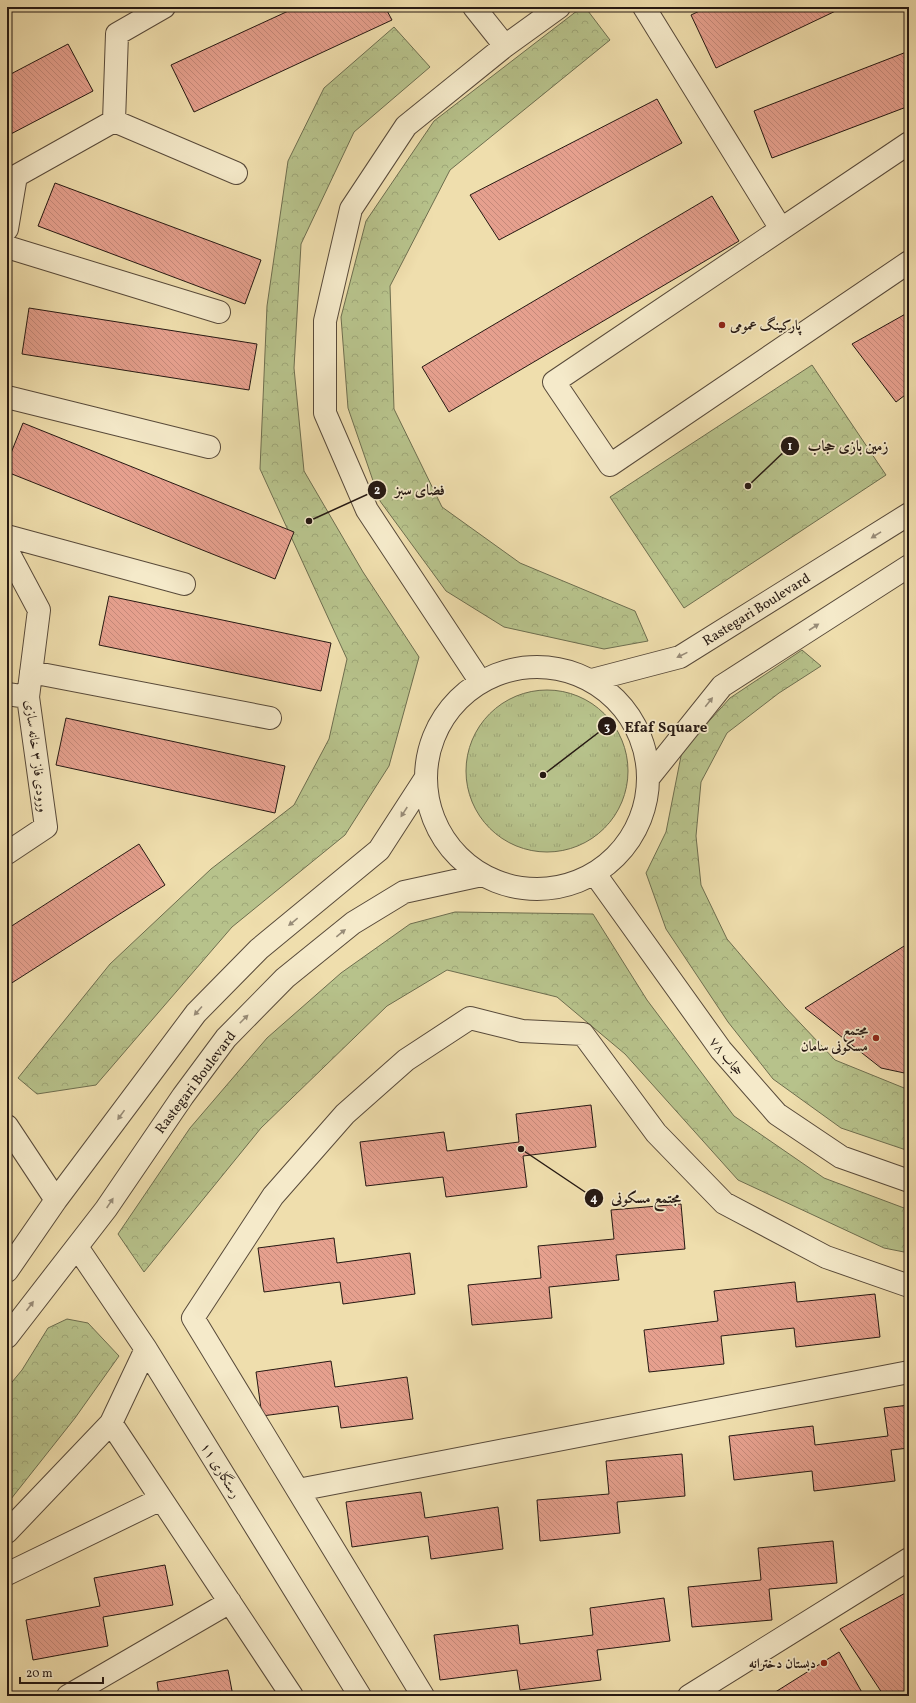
<svg xmlns="http://www.w3.org/2000/svg" width="916" height="1703" font-family="Vollkorn,Amiri,serif">
<style>
.grass{fill:url(#grass-tufts);stroke:#6e6e4f}
.park{fill:url(#park-crowns);stroke:#6e6e4f}
.building{fill:url(#building-back-hatch);stroke:#261913}
.lines{fill:none;stroke-linecap:round;stroke-linejoin:round}
.minor-casing{stroke:#584a3a;stroke-width:24}
.minor{stroke:#f5eaca;stroke-width:22}
.oneway{fill:#988c78}
.poi-dot{fill:#8f2418;stroke:#f5eaca;stroke-width:1.5}
.labels{text-anchor:middle;stroke-width:3.5;stroke-linejoin:round;paint-order:stroke}
.poi-label{font-size:14px;font-weight:bold;fill:#261913;stroke:#f5eaca;text-anchor:end}
.street-label{font-size:14px;fill:#261913;stroke:#f5eaca}
.leader{fill:none;stroke:#261913;stroke-width:1.5}
.callout-dot{fill:#261913;stroke:#f5eaca;stroke-width:1.5}
.mark-label{font-size:12px;text-anchor:middle;font-weight:bold;fill:#fff}
.callout-label{font-size:15px;text-anchor:middle;font-weight:bold;fill:#261913;stroke:#f5eaca;stroke-width:3.5;stroke-linejoin:round;paint-order:stroke}
</style>
<defs>
<pattern id="grass-tufts" width="24" height="20" patternUnits="userSpaceOnUse"><rect width="24" height="20" fill="#b7c28b"/><path d="M3 7l-1-3M5 7V3M7 7l1-3M15 17l-1-3M17 17v-4M19 17l1-3" fill="none" stroke="#9da677"/></pattern>
<pattern id="park-crowns" width="20" height="18" patternUnits="userSpaceOnUse"><rect width="20" height="18" fill="#b7c28b"/><path d="M2 6a3 3 0 1 1 6 0M12 15a3 3 0 1 1 6 0" fill="none" stroke="#9da677"/></pattern>
<pattern id="building-back-hatch" width="6" height="6" patternUnits="userSpaceOnUse"><rect width="6" height="6" fill="#e6a08e"/><path d="M-1 5l2 2M0 0l6 6M5-1l2 2" fill="none" stroke="#c5897a"/></pattern>
</defs>
<rect width="100%" height="100%" fill="#efdead"/>
<filter id="stains"><feTurbulence type="fractalNoise" baseFrequency=".005" numOctaves="4"/><feColorMatrix values="0 0 0 0 .2 0 0 0 0 .09 0 0 0 0 .02 0 0 0 .5 -.17"/></filter>
<radialGradient id="worn" r=".72"><stop offset=".6" stop-color="#630" stop-opacity="0"/><stop offset="1" stop-color="#630" stop-opacity=".3"/></radialGradient>
<path class="grass" d="M466 771a81 81 0 1 1 162 0a81 81 0 1 1-162 0Z"/>
<path class="park" d="M582 7H585L610 40 450 170 390 286 394 409 442 507 520 563 635 611 648 641 604 649 504 627 446 591 380 501 348 408 341 317 366 221 434 121Z
M394 27 430 67 354 132 301 244 294 368 304 471 363 572 419 657 389 766 345 835 232 927 96 1085 37 1094 18 1078 110 964 211 869 294 805 329 739 347 659 260 469 267 306 288 161 324 88Z
M812 365 886 475 684 608 610 497Z
M802 650 821 666 779 693 727 733 701 782 696 836 701 885 727 939 785 1007 835 1060 909 1090V1151L841 1128 773 1079 728 1022 666 929 646 873 666 832 682 751 730 698Z
M455 912 593 914 647 1000 734 1116 824 1178 904 1208H909V1253L884 1248 738 1180 625 1054 557 997 447 970 387 1006 261 1128 144 1272 118 1234 190 1128 267 1038 341 973 410 924Z
M67 1319 88 1323 119 1356 75 1418 7 1504V1388L22 1370 48 1328Z"/>
<path class="building" d="M297 7H385L392 20 194 112 171 65Z
M708 7H844L716 68 691 15Z
M68 44 93 91 7 136V76Z
M909 51V106L772 158 754 111Z
M657 99 682 143 499 240 470 195Z
M55 183 261 260 245 304 38 226Z
M712 196 739 241 449 412 422 367Z
M29 308 257 344 249 390 22 354Z
M909 312V392L896 402 852 344Z
M23 423 294 532 275 579 7 472V463Z
M109 596 331 643 321 691 99 645Z
M66 718 285 766 275 813 56 765Z
M139 844 165 885 7 986V929Z
M909 943V1074L881 1068 805 1008Z
M591 1105 596 1147 523 1156 527 1187 446 1197 443 1177 366 1186 360 1142 444 1132 447 1151 519 1142 516 1114Z
M681 1204 685 1249 616 1255 619 1280 549 1287 552 1318 472 1325 468 1285 541 1278 538 1246 614 1239 611 1210Z
M334 1238 337 1263 410 1253 415 1294 343 1304 340 1282 264 1292 258 1248Z
M795 1282 797 1302 875 1294 880 1337 796 1347 794 1328 721 1336 724 1364 649 1372 644 1330 718 1321 714 1291Z
M331 1361 335 1387 407 1377 413 1419 341 1428 338 1406 262 1416 256 1372Z
M909 1405V1448L891 1450 895 1481 814 1491 812 1471 734 1480 729 1436 813 1426 815 1445 888 1436 884 1408Z
M682 1454 685 1496 617 1502 620 1533 540 1541 537 1500 609 1494 606 1461Z
M421 1492 425 1518 498 1507 503 1549 431 1559 428 1536 352 1547 346 1502Z
M833 1541 837 1583 769 1589 772 1620 692 1627 688 1587 761 1580 758 1548Z
M165 1565 173 1605 103 1617 108 1646 33 1660 26 1620 100 1606 94 1578Z
M909 1591V1696H884L840 1629Z
M664 1598 670 1641 597 1650 601 1680 520 1690 517 1670 440 1680 434 1635 518 1625 520 1644 593 1635 590 1608Z
M839 1652 864 1696H769Z
M228 1670 233 1696H159L157 1682Z
M7 1672 11 1694H7Z"/>
<g class="lines">
<g class="minor-casing">
<path id="minor" d="M474 7 505 46
M644 7 781 229
M114 121 236 173
M909 143 554 382 610 465 909 262
M7 229 16 176 114 121 117 34 164 7
M7 247 219 312
M7 397 209 447
M7 536 184 584
M7 550 39 610 28 697 46 827 7 853
M426 778a111 111 0 1 1 222 0a111 111 0 1 1-222 0Z
M31 672 270 718
M592 680 680 657 909 514
M480 681 367 510 325 413V321L351 209 406 126 505 46 559 7
M7 694 28 697
M650 776 722 686 909 566
M595 874 721 1050 777 1114 841 1157 909 1181
M7 1126 56 1200
M77 1247 146 1349 360 1696
M7 1271 56 1200 196 1013 259 949 379 850 425 779
M7 1337 106 1209 183 1096 226 1038 285 978 353 923 404 892 482 875
M111 1423 292 1696
M298 1490 909 1372
M7 1532 111 1423 146 1349
M7 1574 161 1499
M68 1696 230 1602
M423 1696 193 1318 273 1196 345 1114 406 1060 470 1018 522 1031 583 1034 656 1133 724 1203 826 1257 909 1286
M689 1696 909 1559"/>
</g>
<use href="#minor" class="minor"/>
</g>
<defs><path id="oneway-solid" d="M-6-.8H1V-3.2L6.5 0L1 3.2V.8H-6Z"/></defs>
<g class="oneway">
<use href="#oneway-solid" transform="translate(876 535) rotate(148)"/>
<use href="#oneway-solid" transform="translate(814 627) rotate(-33)"/>
<use href="#oneway-solid" transform="translate(682 655) rotate(154)"/>
<use href="#oneway-solid" transform="translate(709 702) rotate(-51)"/>
<use href="#oneway-solid" transform="translate(404 812) rotate(123)"/>
<use href="#oneway-solid" transform="translate(293 922) rotate(141)"/>
<use href="#oneway-solid" transform="translate(341 933) rotate(-39)"/>
<use href="#oneway-solid" transform="translate(198 1011) rotate(132)"/>
<use href="#oneway-solid" transform="translate(244 1019) rotate(-45)"/>
<use href="#oneway-solid" transform="translate(121 1115) rotate(126)"/>
<use href="#oneway-solid" transform="translate(110 1203) rotate(-56)"/>
<use href="#oneway-solid" transform="translate(30 1306) rotate(-53)"/>
</g>
<g class="poi-dot">
<circle cx="722" cy="325" r="4"/>
<circle cx="876" cy="1038" r="4"/>
<circle cx="824" cy="1663" r="4"/>
</g>
<g class="labels">
<g class="poi-label">
<text x="730" y="330" text-anchor="start">پارکینگ عمومی</text>
<text x="868" y="1035">مجتمع<tspan x="868" dy="16">مسکونی سامان</tspan></text>
<text x="816" y="1668">دبستان دخترانه</text>
</g>
<g class="street-label">
<text transform="translate(756 609) rotate(-32)" y="5">Rastegari Boulevard</text>
<text transform="translate(37 756) rotate(83)" y="5">ورودی فاز ۳ خانه سازی</text>
<text transform="translate(727 1056) rotate(51)" y="5">حجاب ۷۸</text>
<text transform="translate(195 1082) rotate(-53)" y="5">Rastegari Boulevard</text>
<text transform="translate(221 1470) rotate(58)" y="5">رستگاری ۱۱</text>
</g>
</g>
<path class="leader" d="M748 486L790 446M309 521L377 490M543 775L607 726M521 1149L594 1198"/>
<g class="callout-dot">
<circle cx="748" cy="486" r="4"/>
<circle cx="309" cy="521" r="4"/>
<circle cx="543" cy="775" r="4"/>
<circle cx="521" cy="1149" r="4"/>
<circle cx="790" cy="446" r="10"/>
<circle cx="377" cy="490" r="10"/>
<circle cx="607" cy="726" r="10"/>
<circle cx="594" cy="1198" r="10"/>
</g>
<g class="mark-label">
<text x="790" y="450">1</text>
<text x="377" y="494">2</text>
<text x="607" y="731">3</text>
<text x="594" y="1202">4</text>
</g>
<g class="callout-label">
<text x="848" y="451">زمین بازی حجاب</text>
<text x="420" y="495">فضای سبز</text>
<text x="666" y="732">Efaf Square</text>
<text x="646" y="1203">مجتمع مسکونی</text>
</g>
<rect width="916" height="1703" fill="none" stroke="#efdead" stroke-width="24"/>
<rect x="8" y="8" width="900" height="1687" fill="none" stroke="#261913" stroke-width="2"/>
<rect x="12" y="12" width="892" height="1679" fill="none" stroke="#261913"/>
<path d="M20 1677v6h83v-6" fill="none" stroke="#261913" stroke-width="2"/>
<text x="26" y="1677" font-size="12" fill="#261913" stroke="#f5eaca" stroke-width="3" paint-order="stroke">20 m</text>
<rect width="100%" height="100%" filter="url(#stains)"/>
<rect width="100%" height="100%" fill="url(#worn)"/>
</svg>
